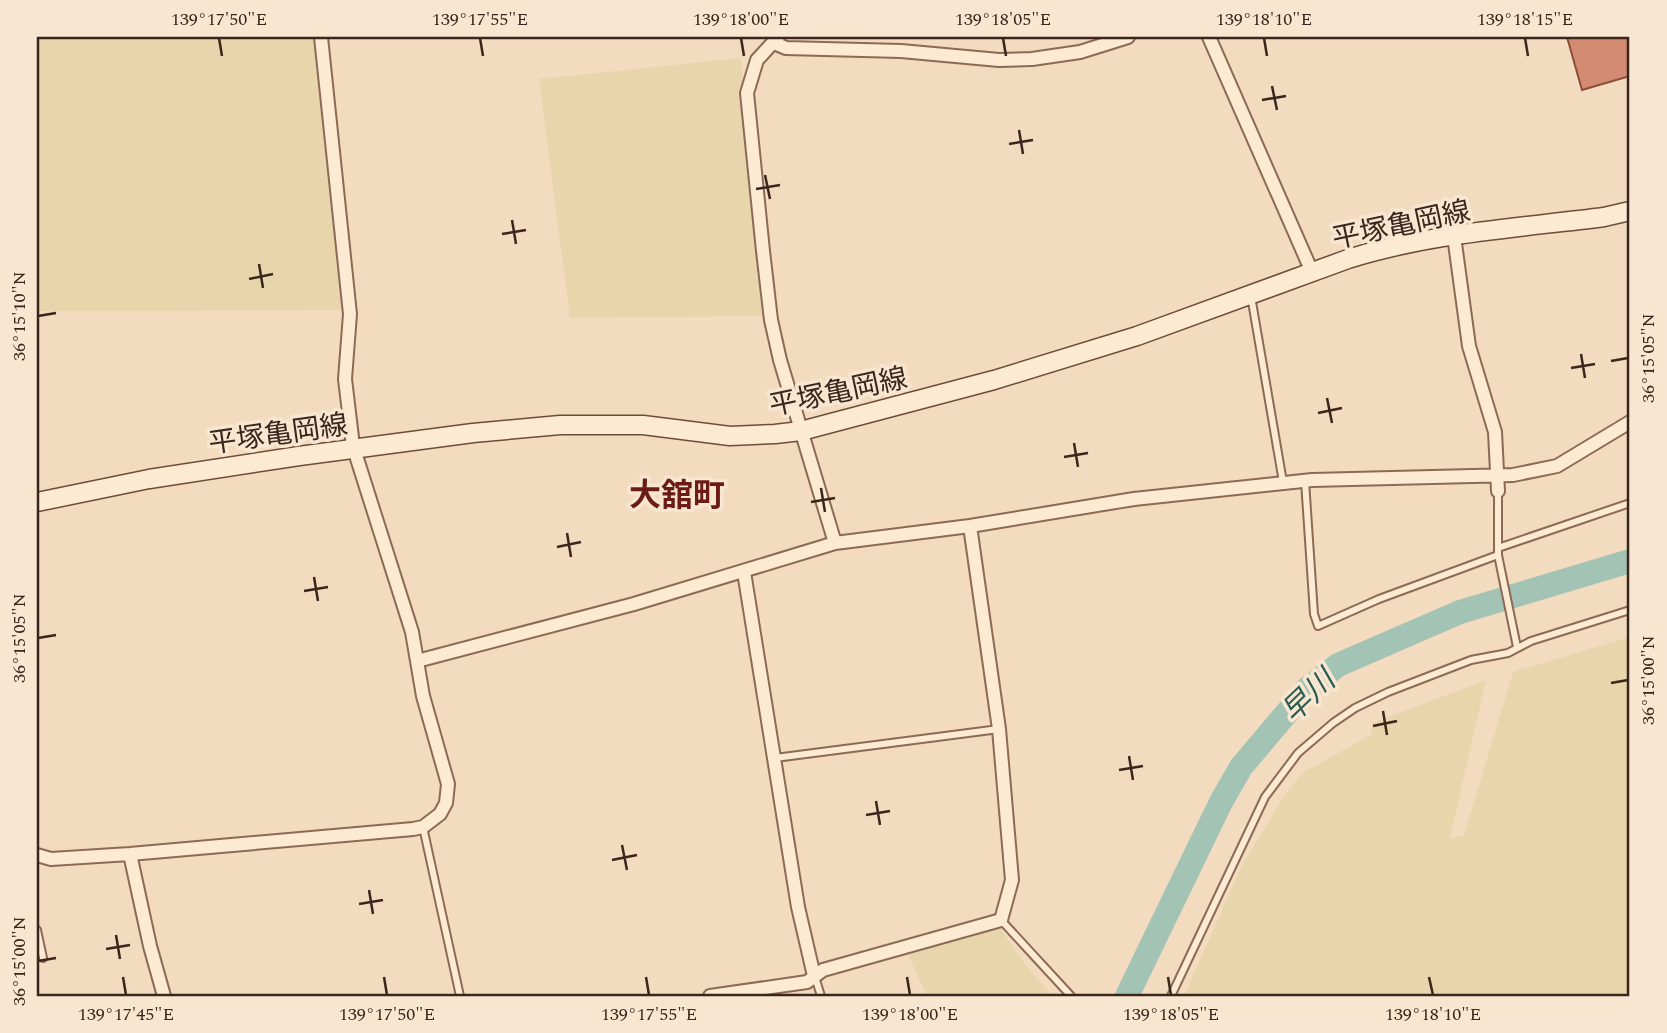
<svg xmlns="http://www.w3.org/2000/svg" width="1667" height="1033" font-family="Spectral,'Noto Sans JP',serif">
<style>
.farmland{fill:#e8d5ac}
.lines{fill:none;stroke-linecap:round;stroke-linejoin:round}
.river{stroke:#a3c3b5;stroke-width:24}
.building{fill:#d38c72;stroke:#8d4e3a;stroke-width:2}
.service-casing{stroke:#8c6a56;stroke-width:10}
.minor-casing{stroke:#8c6a56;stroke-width:16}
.secondary-casing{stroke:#6e4c39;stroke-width:21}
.service{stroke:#fcead3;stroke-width:6}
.minor{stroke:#fcead3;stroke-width:12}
.secondary{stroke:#fcead3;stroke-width:18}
.ticks{fill:none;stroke:#3a261c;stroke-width:2.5}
.labels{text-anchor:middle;stroke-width:7;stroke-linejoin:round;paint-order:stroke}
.street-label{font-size:28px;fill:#3a261c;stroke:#f8e6d0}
.water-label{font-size:30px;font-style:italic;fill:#2a5c51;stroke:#f8e6d0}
.quarter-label{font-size:32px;font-weight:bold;fill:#6b1c17;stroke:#f8e6d0}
.neatline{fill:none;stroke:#3a261c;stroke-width:2.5}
.ticks-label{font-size:18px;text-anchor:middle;fill:#3a261c}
</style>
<rect width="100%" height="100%" fill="#f2dbbf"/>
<path class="farmland" d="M37 37H317L344 310 37 311Z
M741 58 765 316 570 318 539 79Z
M1630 637V996H1184L1241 867 1281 801 1302 773 1371 735 1373 723 1486 680 1450 838 1464 835 1513 672Z
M998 925 1024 963 1052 996H927L908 955Z"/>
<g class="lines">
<path class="river" d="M1127 996 1221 802 1241 767 1307 689 1338 665 1460 612 1630 561"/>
</g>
<path class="building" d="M1567 37H1630V76L1582 90Z"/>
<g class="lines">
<g class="service-casing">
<path id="service" d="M1251 296 1283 482
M1305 481 1314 614 1318 626 1379 599 1498 555
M1498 491V555L1517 647
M1498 548 1630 503
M775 758 999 729
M423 827 460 996
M1001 920 1071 996
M37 930 43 958
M815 977 821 996
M1171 996 1265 797 1298 753 1333 723 1355 708 1388 692 1471 660 1508 653 1531 641 1630 610"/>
</g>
<g class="minor-casing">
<path id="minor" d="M778 37 757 60 747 93 763 251 771 320 780 360 835 543
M1209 37 1312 272
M774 43 786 48 901 51 999 60 1032 59 1080 52 1128 37
M1454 236 1469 346 1495 432 1498 491
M744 572 798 907 814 976
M417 661 634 604 835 543 970 526 1134 499 1312 480 1513 475 1557 466 1630 422
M130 854 150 946 164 996
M37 855 51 859 130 854 413 829 423 827 440 814 446 803 448 784 423 696 412 632 353 446 345 379 350 314 321 37
M710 996 807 982 823 970 1001 920 1012 880 999 729 970 526"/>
</g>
<g class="secondary-casing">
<path id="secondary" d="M37 502 149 479 299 456 473 433 560 425H643L730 436 775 434 801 431 994 380 1137 336 1348 259C1430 233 1519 228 1604 217L1630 211"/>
</g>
<use href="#service" class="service"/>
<use href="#minor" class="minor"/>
<use href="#secondary" class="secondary"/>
</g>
<path class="ticks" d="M219 38 222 56M480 38 483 56M741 38 744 56M1003 38 1006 56M1264 38 1267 56M1525 38 1528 56M1272 86 1277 110M1262 100 1286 96M1019 130 1023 154M1009 144 1033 140M765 175 770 199M756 189 780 185M512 220 516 244M502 234 526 230M259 264 263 288M249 279 273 274M38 316 56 313M1581 354 1585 378M1611 361 1628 358M1571 368 1595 364M1327 398 1332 423M1318 413 1342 408M1074 443 1078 467M1064 457 1088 453M821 488 825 512M811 502 835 498M567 533 571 557M557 547 581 542M314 577 318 601M304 591 328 587M38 638 56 635M1611 683 1628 680M1383 711 1387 735M1373 726 1397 721M1129 756 1133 780M1119 770 1143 766M876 801 880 825M866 815 890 811M622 845 627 870M612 860 637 855M369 890 373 914M359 904 383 900M116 935 120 959M106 949 130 945M38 961 56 958M123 977 126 995M384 977 387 995M646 977 649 995M907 977 910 995M1168 977 1171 995M1429 977 1433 995"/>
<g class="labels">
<g class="street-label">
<text transform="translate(1401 224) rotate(-12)" y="10">平塚亀岡線</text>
<text transform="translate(838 391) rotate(-12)" y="10">平塚亀岡線</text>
<text transform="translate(278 433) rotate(-8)" y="10">平塚亀岡線</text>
</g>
<g class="water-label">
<text transform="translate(1308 696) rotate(-44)" y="10">早川</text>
</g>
<g class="quarter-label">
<text x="677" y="506">大舘町</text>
</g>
</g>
<rect width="1667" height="1033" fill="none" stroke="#f8e6d0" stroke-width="77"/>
<rect x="38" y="38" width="1590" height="957" class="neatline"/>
<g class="ticks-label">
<text x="219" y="25">139°17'50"E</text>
<text x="480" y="25">139°17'55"E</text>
<text x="741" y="25">139°18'00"E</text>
<text x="1003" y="25">139°18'05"E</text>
<text x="1264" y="25">139°18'10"E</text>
<text x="1525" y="25">139°18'15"E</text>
<text transform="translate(19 316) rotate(-90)" y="6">36°15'10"N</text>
<text transform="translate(1648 358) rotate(-90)" y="6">36°15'05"N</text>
<text transform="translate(19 638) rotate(-90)" y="6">36°15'05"N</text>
<text transform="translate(1648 680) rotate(-90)" y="6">36°15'00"N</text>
<text transform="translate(19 961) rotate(-90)" y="6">36°15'00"N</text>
<text x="126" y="1020">139°17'45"E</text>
<text x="387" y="1020">139°17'50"E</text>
<text x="649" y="1020">139°17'55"E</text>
<text x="910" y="1020">139°18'00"E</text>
<text x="1171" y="1020">139°18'05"E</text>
<text x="1433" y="1020">139°18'10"E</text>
</g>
</svg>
